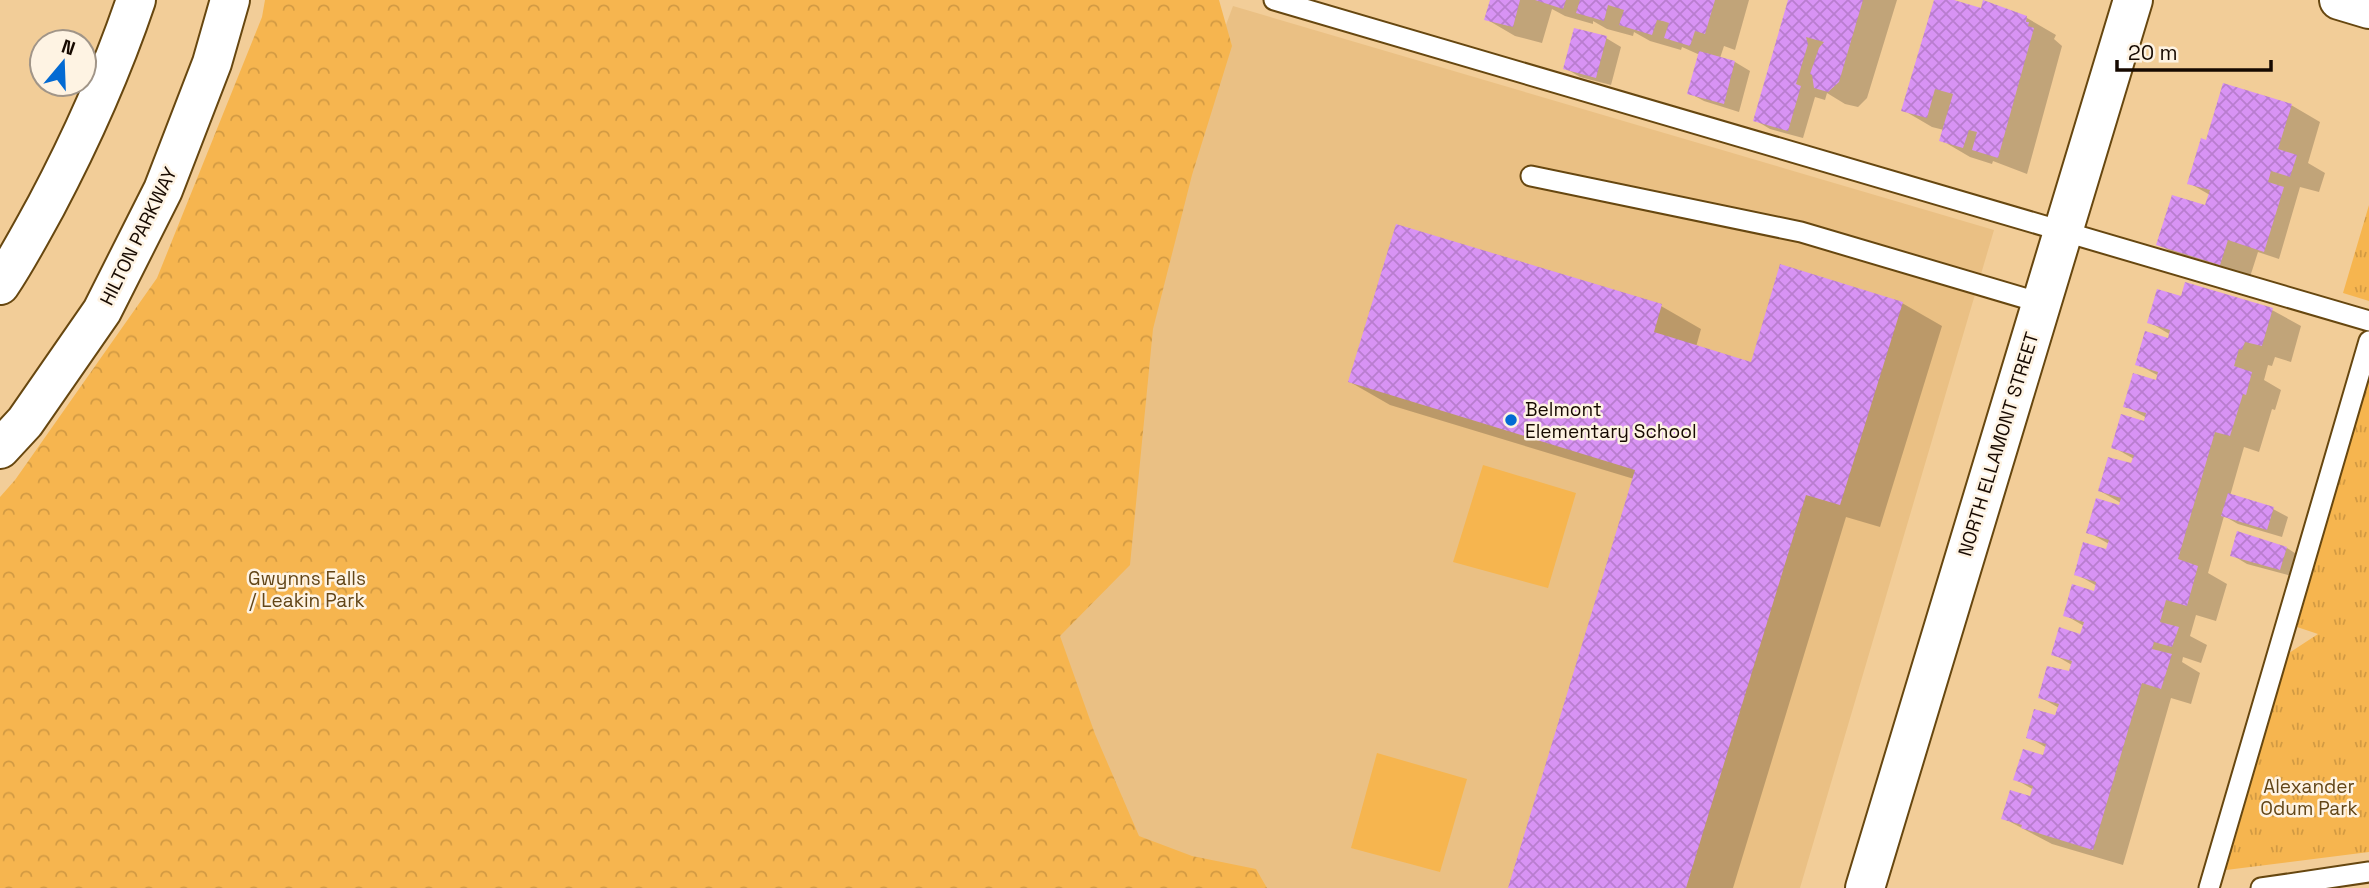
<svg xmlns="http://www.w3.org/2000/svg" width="2369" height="888" font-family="'Space Grotesk',sans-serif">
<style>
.built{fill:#eac084}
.grass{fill:url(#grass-tufts)}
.forest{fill:url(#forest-crowns)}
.pitch{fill:#f6b54f}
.shadow{fill:#0003}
.building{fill:url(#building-cross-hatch)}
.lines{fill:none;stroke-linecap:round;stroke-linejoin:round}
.service-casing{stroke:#674710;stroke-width:23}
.minor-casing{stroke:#674710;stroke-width:42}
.primary-casing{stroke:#674710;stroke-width:42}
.service{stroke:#fff;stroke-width:19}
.minor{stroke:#fff;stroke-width:38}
.primary{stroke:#fff;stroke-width:38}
.poi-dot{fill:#036ad3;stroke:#fef3e3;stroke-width:2.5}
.labels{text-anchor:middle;stroke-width:5;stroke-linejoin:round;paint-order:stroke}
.street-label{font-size:19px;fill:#160900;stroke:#fef3e3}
.poi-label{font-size:19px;fill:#160900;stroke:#fef3e3;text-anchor:start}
.park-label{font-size:19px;fill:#624517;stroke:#fef3e3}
</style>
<defs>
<pattern id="grass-tufts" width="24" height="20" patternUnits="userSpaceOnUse" patternTransform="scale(1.75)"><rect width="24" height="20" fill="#f6b54f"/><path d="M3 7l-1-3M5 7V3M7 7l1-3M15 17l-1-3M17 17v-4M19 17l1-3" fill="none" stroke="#d29a43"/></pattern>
<pattern id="forest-crowns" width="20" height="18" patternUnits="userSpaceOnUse" patternTransform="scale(1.75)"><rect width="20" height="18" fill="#f6b54f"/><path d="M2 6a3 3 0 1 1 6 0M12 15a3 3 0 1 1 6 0" fill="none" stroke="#d29a43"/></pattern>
<pattern id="building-cross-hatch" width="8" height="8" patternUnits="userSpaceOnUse" patternTransform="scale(1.75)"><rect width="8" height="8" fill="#d893f4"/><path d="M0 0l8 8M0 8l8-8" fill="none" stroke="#b97dcf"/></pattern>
</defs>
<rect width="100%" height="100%" fill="#f2cd98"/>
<path class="built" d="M1233 6 1994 230 1800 888H879L1110 336Z"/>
<path class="grass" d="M2369 205V301L2343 293Z
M2369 379V852L2226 870 2289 653 2318 634 2297 627Z"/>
<path class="forest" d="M265 0H1219L1232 46 1192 175 1153 329 1130 565 1060 636 1095 734 1139 836 1192 856 1256 869 1267 888H0V497L15 480 157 278 262 17Z"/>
<path class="pitch" d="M1483 465 1576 493 1548 588 1453 562Z
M1377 753 1467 779 1440 872 1351 848Z"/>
<path class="shadow" d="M1492 0H1749L1735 50 1724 46 1720 58 1735 62 1750 71 1739 112 1704 101 1689 93 1700 55 1682 47 1681 50 1650 41 1634 32 1633 36 1607 29 1593 21V24L1565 16 1552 9 1542 43 1515 36 1486 19Z
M1790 0H1897L1867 98 1858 107 1845 104 1827 93 1825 100 1815 97 1803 138 1770 129 1755 120Z
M1936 0H1947L1982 11 2027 18 2056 35 2054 39 2062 46 2027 174 1993 161 1992 164 1970 157 1941 140 1944 130 1932 127 1903 110Z
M1606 38 1621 47 1611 85 1580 77 1565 68Z
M2291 105 2320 122 2308 163 2325 173 2319 192 2300 187 2279 259 2258 252 2249 280 2187 261 2158 244 2206 208 2210 195 2189 183 2207 142Z
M2182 298 2272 310 2301 326 2291 362 2275 357 2272 366 2268 365 2264 380 2281 390 2275 410 2272 409 2259 452 2244 447 2230 496 2273 509 2288 517 2282 537 2238 524 2224 516 2208 573 2227 584 2216 621 2196 615 2190 636 2207 645 2201 663 2183 657 2182 662 2200 673 2191 704 2171 698 2123 865 2052 844 2003 818 2031 799 2034 790 2015 779 2044 757 2047 748 2028 737 2056 717 2059 708 2040 697 2070 673 2072 665 2053 654 2082 636 2084 626 2065 615 2095 593 2097 586 2076 574 2107 551 2109 544 2088 532 2120 507 2121 503 2100 491 2132 465 2134 459 2113 447 2145 423 2147 418 2125 406 2157 382 2159 376 2137 364 2170 340 2171 335 2149 322Z
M1902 303 1942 326 1880 527 1846 517 1733 888H1510L1634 479 1390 405 1350 382 1661 306 1701 329 1696 347 1752 364Z
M2287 548 2301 557 2295 577 2247 564 2232 555Z"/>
<path class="building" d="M1490 0H1520L1513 27 1484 20Z
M1535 0H1566L1563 9Z
M1580 0H1715L1705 34 1695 31 1690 46 1664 38 1669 23 1663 21 1657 20 1652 35 1619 25 1624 10 1608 5 1604 21 1576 13Z
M1788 0H1863L1839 82 1828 92 1814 88 1812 75 1810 74 1819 48 1824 42 1806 37 1808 44 1796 84 1801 86 1788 131 1753 121Z
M1934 0H1954L1981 8 1983 0 2027 16 2026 22H2029L2028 26 2034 28 1998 158 1972 150 1977 132 1969 130 1963 148 1939 141 1953 94 1935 89 1927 118 1901 111Z
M1574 28 1607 36 1596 78 1563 69Z
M1699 51 1735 61 1724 104 1687 94Z
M2223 83 2292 104 2278 149 2297 155 2290 177 2271 171 2268 182 2284 187 2264 252 2228 240 2220 265 2156 245 2172 195 2205 205 2210 190 2187 184 2201 138 2206 140Z
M1396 224 1662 304 1654 332 1751 362 1780 264 1903 302 1840 505 1806 495 1686 888H1508L1635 470 1348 382Z
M2185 282 2273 308 2262 346 2245 342 2242 350 2239 349 2234 366 2252 372 2246 395 2243 394 2230 436 2215 432 2178 559 2198 566 2187 606 2166 600 2160 622 2179 627 2172 647 2154 642 2152 649 2172 654 2161 689 2142 683 2093 850 2021 828 2022 825 2001 819 2010 790 2030 796 2033 786 2013 780 2023 749 2043 755 2046 744 2026 738 2034 709 2055 715 2059 704 2038 698 2047 666 2069 671 2072 661 2051 655 2059 627 2080 634 2084 622 2063 616 2072 584 2094 591 2096 582 2074 575 2083 542 2106 549 2109 540 2086 533 2096 498 2119 505 2121 498 2098 491 2108 457 2131 463 2134 455 2111 448 2121 414 2144 421 2146 413 2123 407 2133 373 2156 380 2158 372 2135 365 2145 331 2168 338 2170 330 2147 323 2157 289 2181 296Z
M2228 493 2274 507 2267 530 2221 516Z
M2237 531 2287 547 2280 570 2230 556Z"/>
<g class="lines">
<g class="service-casing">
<path id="service" d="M1274 0 2369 321
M1531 176 1801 232 2041 303
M2209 888 2369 341
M2261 888 2369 872"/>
</g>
<g class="minor-casing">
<path id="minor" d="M2339 0 2369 9
M1865 888 2133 0"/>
</g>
<g class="primary-casing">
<path id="primary" d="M0 285C17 260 31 233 46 206 81 140 112 71 136 0
M0 449 25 422 102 311 163 190 212 63 230 0"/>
</g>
<use href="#service" class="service"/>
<use href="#minor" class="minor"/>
<use href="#primary" class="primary"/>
</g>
<circle class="poi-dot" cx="1511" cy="420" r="7"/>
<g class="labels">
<g class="street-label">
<text transform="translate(138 236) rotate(-64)" y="7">HILTON PARKWAY</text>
<text transform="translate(1998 444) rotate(-73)" y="7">NORTH ELLAMONT STREET</text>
</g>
<g class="poi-label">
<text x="1525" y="416">Belmont<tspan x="1525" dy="22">Elementary School</tspan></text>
</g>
<g class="park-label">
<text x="307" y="585">Gwynns Falls<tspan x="307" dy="22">/ Leakin Park</tspan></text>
<text x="2309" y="793">Alexander<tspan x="2309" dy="22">Odum Park</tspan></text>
</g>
</g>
<g transform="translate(63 63) rotate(19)"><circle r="33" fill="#fef3e3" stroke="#a19588" stroke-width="2"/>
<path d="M0-5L12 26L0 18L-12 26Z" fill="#036ad3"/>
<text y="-10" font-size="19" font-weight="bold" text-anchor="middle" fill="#160900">N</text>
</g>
<path d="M2117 60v10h154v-10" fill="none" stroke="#160900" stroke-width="3.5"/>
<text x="2128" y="60" font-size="21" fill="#160900" stroke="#fef3e3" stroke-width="5" paint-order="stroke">20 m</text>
</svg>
